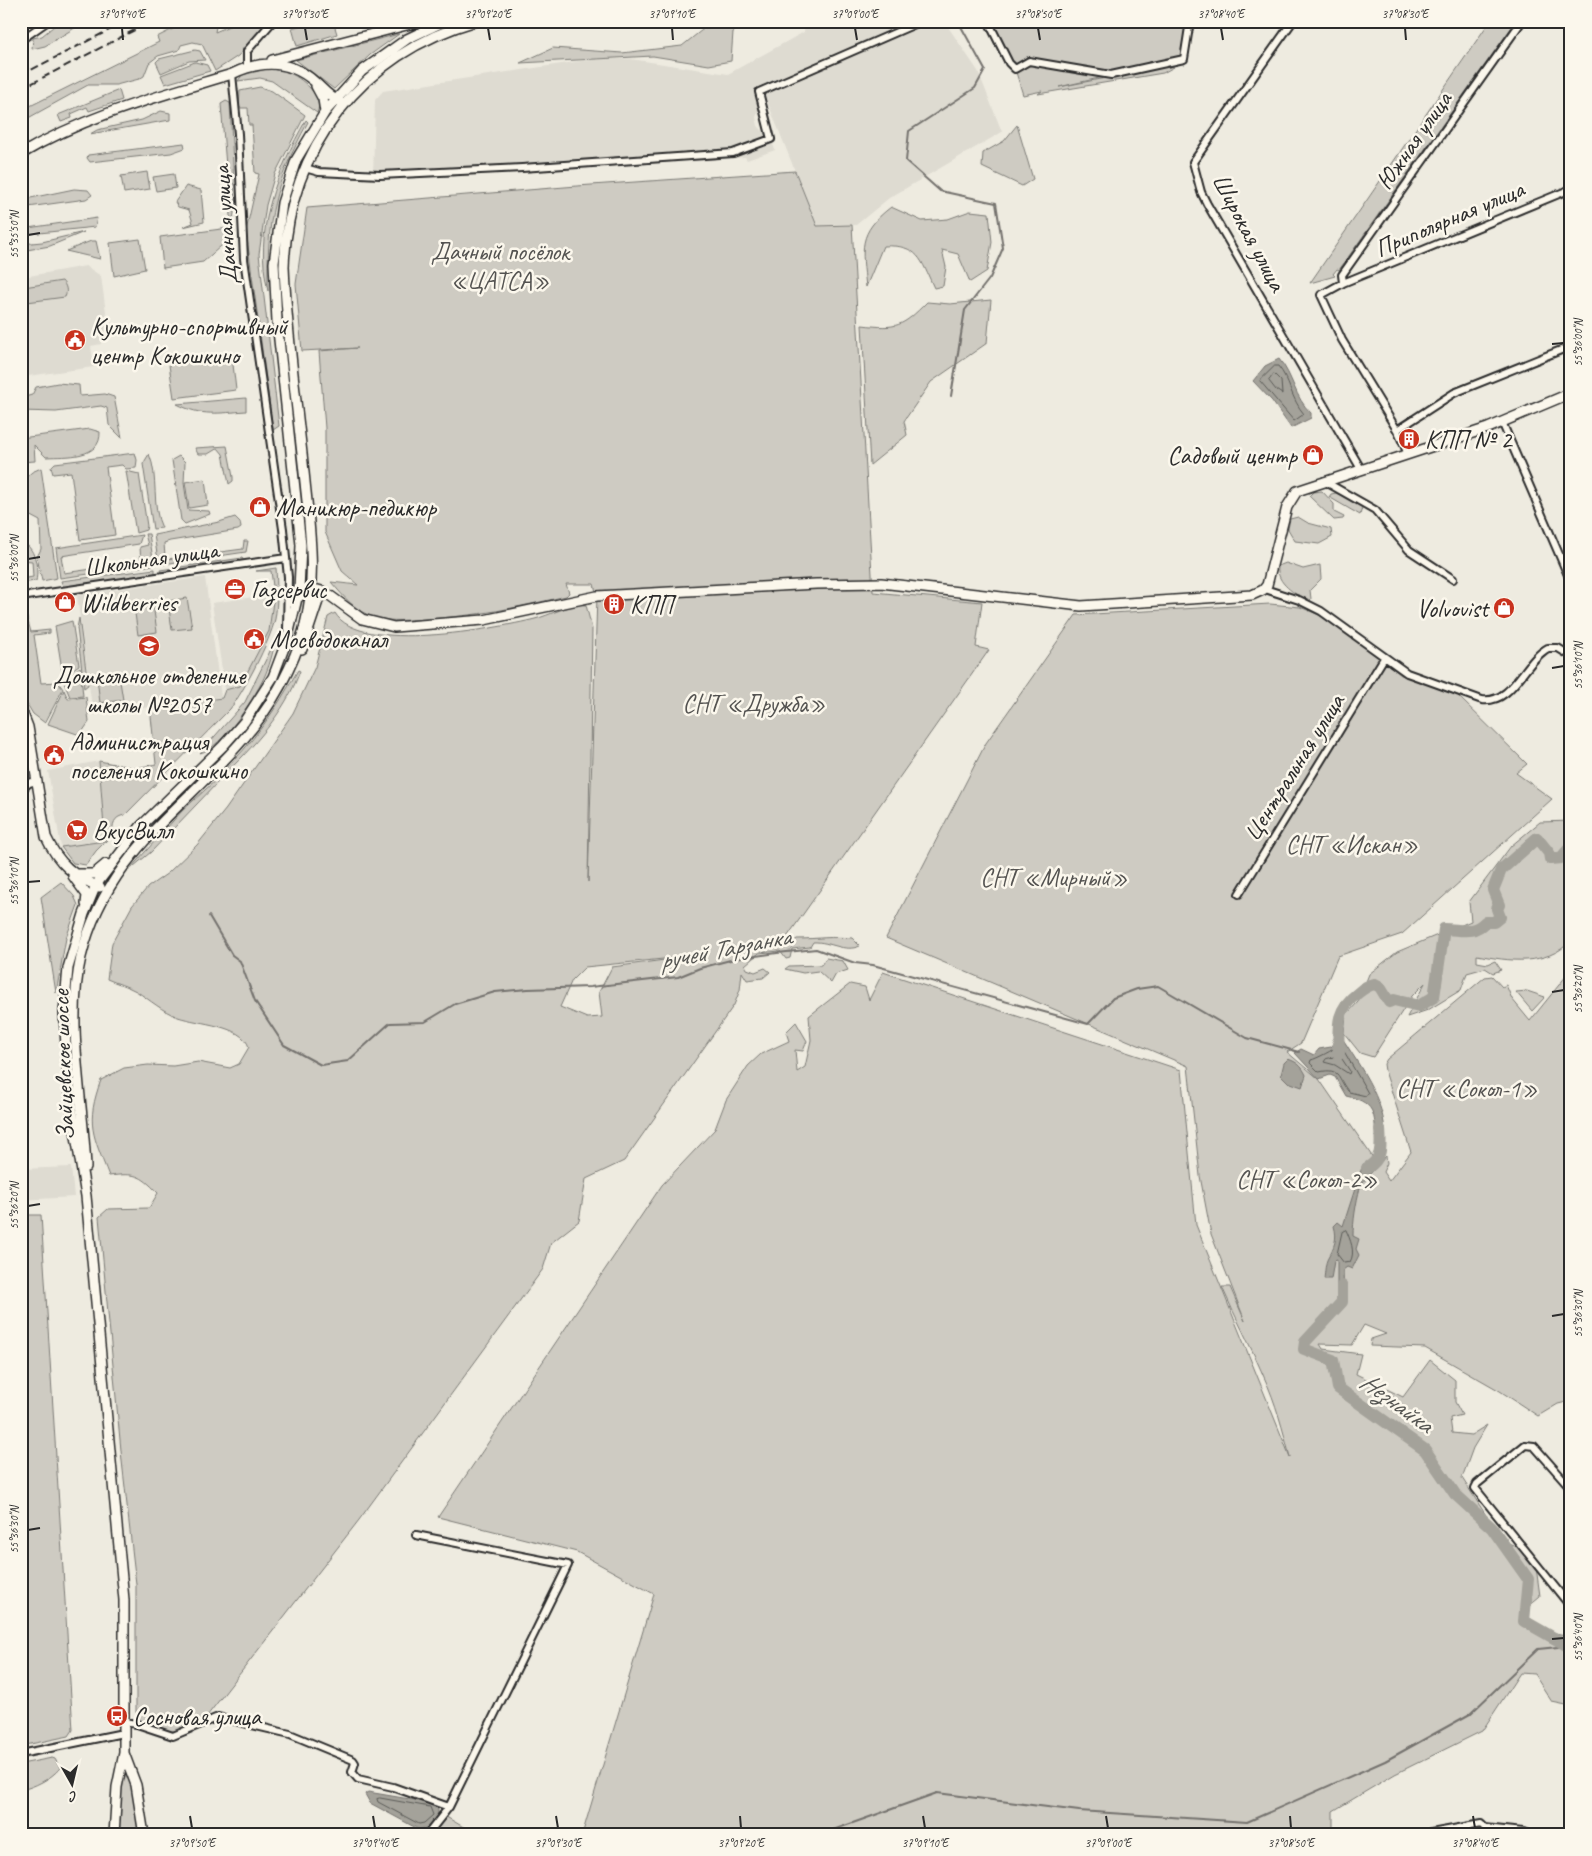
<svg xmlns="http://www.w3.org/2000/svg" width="1592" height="1856" font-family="Caveat,sans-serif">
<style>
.built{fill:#dedbd1}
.green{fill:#cecbc2;stroke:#7c7b76;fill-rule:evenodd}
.water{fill:#a4a29a;stroke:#74726e}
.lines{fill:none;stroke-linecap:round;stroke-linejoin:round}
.shore{stroke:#5b5b57;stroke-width:1}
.stream{stroke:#74726e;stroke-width:2}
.river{stroke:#a4a29a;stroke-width:12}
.street-casing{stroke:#2b2b2b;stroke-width:10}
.secondary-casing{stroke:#2b2b2b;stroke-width:12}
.street{stroke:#fbf7ec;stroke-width:6}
.secondary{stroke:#fbf7ec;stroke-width:9}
.rail{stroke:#2b2b2b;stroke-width:2;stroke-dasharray:8 4;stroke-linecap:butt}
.ticks{fill:none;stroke:#2b2b2b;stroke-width:2}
.labels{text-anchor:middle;stroke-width:5;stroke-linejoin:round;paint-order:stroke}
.street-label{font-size:25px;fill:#2b2b2b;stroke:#fbf7ec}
.park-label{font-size:25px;fill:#545351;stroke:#fbf7ec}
.poi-label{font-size:25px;fill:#2b2b2b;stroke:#fbf7ec;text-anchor:start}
.water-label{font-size:26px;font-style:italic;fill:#555552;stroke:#fbf7ec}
.neatline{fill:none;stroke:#2b2b2b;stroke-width:2}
.ticks-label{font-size:12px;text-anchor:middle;fill:#2b2b2b}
</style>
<rect width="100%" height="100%" fill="#eeebe0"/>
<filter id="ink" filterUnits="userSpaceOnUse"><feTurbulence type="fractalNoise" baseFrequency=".02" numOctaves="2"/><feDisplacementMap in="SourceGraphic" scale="10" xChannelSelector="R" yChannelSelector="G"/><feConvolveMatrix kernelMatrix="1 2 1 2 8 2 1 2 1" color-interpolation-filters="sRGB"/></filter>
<g filter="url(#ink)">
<path class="built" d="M805 21H944L978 71 1002 132 889 198 856 225 817 226 765 96 756 117 758 126 771 139 775 150 747 160 745 157 702 161 373 179 375 100 383 91 601 58 631 59 728 74 804 32Z
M86 266 101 276 109 334 100 336 101 344 91 346 94 367 28 376 21 332V283L29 276Z
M205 577 221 697 93 715 77 595Z
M274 594 269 631 240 687 225 690 212 603Z
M99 761 105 841 61 847 48 771Z
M71 1167 74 1197 21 1200V1169Z"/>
<path class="green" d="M60 21H86L45 46 32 49 33 38 42 36Z
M189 21H217L215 32 241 21H269L238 56 215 71 202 44 193 42 181 45 179 50 158 56 149 63 144 76 139 79 116 85H88L21 122V111L28 107 159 42 157 37Z
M316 21H333L337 34 297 46 292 28Z
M728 21H750L733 32 731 61 709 65 653 56 520 63 553 48 622 53 682 46 702 30Z
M988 21H1190L1184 59 1059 87 1167 66 1174 67 1163 73 1038 94 1042 91 1023 95 1015 69Z
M1490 21H1516L1339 270 1337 269 1333 274 1335 276 1310 283Z
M399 34 370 55 334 89 296 60Z
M195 50 200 51 205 60 189 61 161 73 156 62 159 59Z
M195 62 207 65 210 71 165 84 161 75Z
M267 69C274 70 281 70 287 72 301 77 325 97 317 113L272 81 260 78 238 81 242 75Z
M260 87 272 91 305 115 275 174 266 205 259 254 279 426 273 430 246 231 259 174 255 173 252 125H249L248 108H239L240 91Z
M119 90 122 100 89 111 87 107 71 114 72 118 61 122 58 115Z
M226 101 230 103 235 207 233 219 230 216 221 104Z
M161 111 170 113V120L90 134 97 130 142 120Z
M306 120 308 122C273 186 267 218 268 291 253 231 277 171 306 120Z
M1017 125 1033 179 1022 186 982 167 983 153 1004 141Z
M184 143 185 148 171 153 90 162 87 158 88 155Z
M795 171 817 226 852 225 873 592 982 602 976 647 989 650 780 947 783 949 797 939C816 939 834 936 852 938L860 946C844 953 830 941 813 942L810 947 792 949 790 958 786 959 780 951 759 953 745 965 747 969 755 972 765 968 770 972 763 978 747 980 742 972 740 990 734 1005 624 1161 586 1179 579 1221 551 1243 543 1269 359 1520 207 1716 177 1732 167 1733 140 1720 136 1712V1584L122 1461 99 1217 108 1209 149 1208 158 1193C140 1174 135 1173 109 1176 93 1135 85 1124 101 1080L124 1068 148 1065 173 1066 198 1062 230 1068 239 1064 249 1047C242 1025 199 1024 178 1017 162 1011 150 1000 136 991 127 986 116 983 107 979L112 943 132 906 148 887 168 873 197 845 226 809 293 713 315 667 328 617 335 613C359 654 495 629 535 619 548 616 574 602 586 605L592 629 588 882 597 596 594 584H566L569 593 566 596C516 608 477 616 426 619 410 620 391 622 376 618 356 612 344 597 331 582L358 585 342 571 325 532V428L319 351 358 348 302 351 296 284 307 208 577 186ZM702 955 612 967 599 992 602 1017 587 1018 560 1007 572 980 585 967Z
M147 172 150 189 124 193 121 176Z
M174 174 176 188 156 191 153 177Z
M186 186 201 190 204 222 183 227 193 223 189 210 178 207 175 202Z
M74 189 88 190 92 195 86 199 21 208V200Z
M891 207 922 221 948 219 970 211 989 213 992 242 987 271 970 282 958 254 942 250 946 267 943 286 934 288C921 260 919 244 883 246L866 287C862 248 857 233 891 207Z
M97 218 95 227 21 235V229Z
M229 228 230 238 203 262 163 268 160 237Z
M84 232 50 246 21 251V244L42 242Z
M140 239 145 269 114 276 110 243Z
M91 241H96L100 259 66 251Z
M62 281C66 285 68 291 65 297L27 302 22 299 21 290 24 287Z
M991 300 987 343 931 382 904 421 907 435 870 465 862 325C898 329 902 327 927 302L950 304Z
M232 356 236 390 174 398 169 365Z
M58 383 79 385 80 396 105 394 114 397 122 438 109 425 107 408 101 406 56 412 21 411V398L32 395 36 387Z
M246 398V411C219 413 202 417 177 404Z
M90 429 100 432C101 459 67 456 46 457L34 445 35 461 21 462V438Z
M227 446 233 477V481L229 484 223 454 218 448 208 454H198L195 448Z
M135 453 137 460 136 468 126 469 122 465 106 467 115 535 80 540 71 472 53 474 51 467 55 463Z
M149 454C159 477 151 506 162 528L153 529 143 464Z
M179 456 185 462 184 483 188 510 209 511 210 514 185 524 181 520 172 460Z
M41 468 57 578 42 581 37 557 41 549 40 521 21 511 22 481 32 472Z
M126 471 139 474 147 526 146 530 136 533Z
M205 479 208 505 189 508 185 482Z
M1322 491 1334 504V512L1344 517 1343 519 1334 520 1309 496 1313 492Z
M1336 493 1363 504 1360 515 1329 497 1331 494Z
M235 517 240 522 241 528 238 530 170 541 164 543 165 557 162 560H158L154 535 219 522Z
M1298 517 1308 523 1331 529 1332 537 1319 544 1295 541 1288 529 1290 519Z
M145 534H149L154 565 60 578 56 548 142 535 139 544 61 556 64 573 141 562 140 547 148 545Z
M244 541H248L246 552 163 564 167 559 243 549Z
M21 542C35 546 39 568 36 581L21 583V579L33 577 32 561 21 560Z
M242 558 244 561 240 562 162 574 160 570Z
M1286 563 1303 569 1320 565 1321 579 1310 590 1311 599 1308 602C1295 593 1276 584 1278 566Z
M276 568C277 585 278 602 275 619 270 641 244 691 230 709L125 815C113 817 113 824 112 835L96 851 86 865 73 863 61 847 105 841 99 761 136 768 156 764 150 707 222 698 225 690 240 686 269 631 274 594 271 571H256Z
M155 569V575L66 587 63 586 61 581Z
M187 598 192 628 172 630 168 601Z
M23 604 31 632 50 630V633L34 635 41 683 58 682 63 689 45 723 33 714 21 694V605Z
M153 604 157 632 138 635 134 606Z
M1270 604 1300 607 1317 614 1337 625 1401 675 1453 691 1527 764 1516 773 1552 799 1402 934 1338 956 1301 1043 1287 1052 1319 1079 1378 1165 1386 1156 1387 1163 1383 1172 1389 1181 1411 1152 1385 1071 1384 1064 1387 1059 1485 977 1492 976 1502 987 1506 985 1512 999 1530 1021 1571 970V1401L1558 1404 1538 1416 1500 1391 1425 1348 1370 1346 1371 1339 1386 1334 1364 1325 1352 1345 1320 1344 1323 1349 1361 1354 1356 1374 1403 1397 1430 1360 1455 1380V1402L1462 1415 1450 1418 1452 1433 1471 1435 1487 1425 1473 1448 1462 1478 1502 1540 1522 1549 1536 1567 1540 1596 1521 1612 1550 1632 1571 1636V1706L1552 1702 1534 1674 1520 1673 1482 1731 1395 1774 1333 1811V1835H582L654 1594 577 1552 438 1517 662 1185 715 1129 726 1100 748 1066 761 1054 789 1041 786 1032 796 1022 807 1041 803 1051 795 1050 797 1072 805 1067 811 1040 809 1016 850 984 865 987 869 1000 883 972 1181 1070 1196 1225 1290 1457C1283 1430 1276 1403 1264 1377 1251 1346 1235 1317 1222 1287H1230L1245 1321 1211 1234 1200 1176 1188 1066 886 938 986 743 1076 615Z
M79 618 88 685 84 688 77 628Z
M72 621 79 665 63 676 55 626Z
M276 639C273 650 271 662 266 673 258 693 222 749 200 753L245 702Z
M80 667 83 696 70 697 63 680Z
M298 670 300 671C285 713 253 747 222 777L219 775C253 744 276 709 298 670Z
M119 675 123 700 100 703 97 678Z
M64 690 68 699 86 697 89 722 80 735 48 724Z
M217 779 219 781 151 852 128 871 182 811Z
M1571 821V941C1545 967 1509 961 1477 955V962L1488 964 1495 961 1501 970 1493 973 1485 968 1467 973 1461 990 1428 1010 1407 1017 1425 983 1412 996 1373 1057 1360 1053 1344 1033 1346 1015 1358 1002 1369 974 1397 952 1471 921 1469 902 1511 846 1540 822Z
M61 882 74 896 78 905 66 938 56 993 41 897Z
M826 958 843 961 848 970 836 974 831 983 818 971 803 973 785 969 789 966 821 965Z
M1527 991 1545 997 1532 1011 1516 992Z
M21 1215H41L73 1730 69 1736 21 1746Z
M124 1757 131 1773 143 1835H116Z
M52 1758 55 1759 60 1768C51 1779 34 1787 21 1790V1764Z
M443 1815 477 1835H441L433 1829Z"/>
<path class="water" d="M1279 359C1294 377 1294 397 1311 413V418L1291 428 1272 401 1253 381 1265 366Z
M1341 1036C1360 1067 1391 1108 1384 1146H1377C1373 1118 1380 1103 1346 1096L1335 1077 1330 1075 1319 1079 1295 1053 1301 1049 1314 1055 1319 1049 1331 1047Z
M1288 1059C1297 1062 1302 1066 1306 1075L1302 1087 1288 1082 1281 1075 1284 1063Z
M1378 1156 1381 1158C1377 1170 1364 1177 1360 1188 1356 1202 1353 1222 1353 1236L1359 1239 1356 1249 1359 1255 1352 1269 1347 1267 1343 1270 1344 1302H1340L1337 1287V1260L1334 1261 1331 1279H1324C1325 1272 1325 1263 1328 1258 1334 1247 1338 1239 1334 1226L1338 1222 1343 1226 1363 1164H1370Z
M368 1792 433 1803 438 1809V1818L426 1828 418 1829 370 1803 365 1794Z"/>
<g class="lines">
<path class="shore" d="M1275 366H1278C1290 380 1291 399 1304 414L1294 421 1260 381Z
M1274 374 1281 381 1282 394 1276 390 1269 381Z
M1338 1046H1341L1368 1093 1366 1096 1349 1092C1337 1079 1342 1067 1319 1072L1310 1063 1311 1060C1316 1059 1335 1049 1338 1046Z
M1340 1056 1350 1071 1349 1074 1335 1065 1324 1062 1326 1059Z
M1346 1230C1350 1239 1356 1252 1350 1262L1344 1263 1337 1254 1342 1232Z
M380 1798 430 1807 433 1815 424 1823 419 1824 378 1802 377 1799Z"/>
<path class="stream" d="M951 396 965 310 990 278 1003 248 996 203 940 191 906 161 909 131 975 88 985 70 958 21
M209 916 232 955 240 961 255 1001 284 1045 321 1065 348 1061 390 1023 425 1022 455 1004 495 992 528 989 590 987 678 977 700 968 734 959 777 953 816 949 855 963 873 965 1088 1024 1113 998 1137 989 1158 986 1247 1038 1299 1052
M819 1835 937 1793 1079 1811 1247 1822 1385 1761 1470 1714 1538 1649 1568 1646 1571 1650"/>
<path class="river" d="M1339 1054C1338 1027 1335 1010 1358 993 1364 988 1368 985 1375 984L1380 987 1389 1002 1394 1000 1419 1006 1434 997 1444 929C1460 929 1473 935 1485 922H1494L1500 917 1497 909 1499 905 1493 890 1501 870 1537 838 1549 853 1550 859 1561 858 1568 850H1571
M1367 1168C1383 1159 1381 1146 1380 1129
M1342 1286V1302L1305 1342 1304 1349 1333 1360 1338 1388 1425 1450 1455 1494 1492 1528 1528 1579 1524 1621 1568 1646"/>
<g class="street-casing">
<path id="street" d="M988 21 1009 63 1015 69 1029 61 1111 75 1184 59 1190 21
M1293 21 1193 162 1201 192 1207 204 1361 469
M21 40 48 21
M247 67V51L273 21
M232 74 238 134 244 259 283 529 288 577 287 629
M305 168 319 172 380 175 522 168 733 153 771 139 759 92 922 21
M1343 283 1342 275 1522 21
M1502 422 1571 582
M1397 430 1454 393 1571 346
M1408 454 1397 430 1342 340 1321 295 1343 283 1571 189
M1324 481 1375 510 1409 550 1453 579
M1265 589 1299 600 1321 611 1407 673 1482 700C1513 704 1524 661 1548 648H1558L1571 656
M21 597 286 558
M21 790 29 783 36 781
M1239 894 1384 658
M1571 1488 1534 1446 1525 1445 1477 1484 1475 1488 1571 1607
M416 1535 568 1565 449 1807 427 1835
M123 1722 137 1724 173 1736 218 1717 290 1734 353 1760 355 1763 352 1772 358 1779 393 1787 449 1807
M21 1754 123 1733
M1420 1835 1481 1824 1485 1828 1523 1832 1531 1835"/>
</g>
<g class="secondary-casing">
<path id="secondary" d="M272 60 422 21
M316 86 323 99 325 112
M21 154C86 115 160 96 232 74 261 60 289 59 315 82 322 88 330 98 339 101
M299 597 305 589 311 588 325 592 362 619 394 627 484 620 597 596 816 584 881 583 1081 606 1252 595 1263 590 1267 585 1287 507 1297 491 1488 428 1571 393
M302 649 319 598 325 592
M21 709 28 727 46 837C58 863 74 877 100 887
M78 874H94L106 864
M73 876 87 895 86 904
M86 1167C83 1101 66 1021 81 957 104 863 168 820 230 754 264 718 290 677 304 629 317 580 310 531 305 482 298 411 287 339 284 267 288 148 361 54 476 21
M124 1753 136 1785 144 1835
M114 1835 117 1787 124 1753V1600L86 1196 73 1118 67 1063 64 1012 68 968 84 914 96 885 141 826 223 746 244 722 273 677 287 640 299 590 301 545 277 321 274 263 282 203 296 160 325 112 362 71 407 39 445 21"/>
</g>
<use href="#street" class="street"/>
<use href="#secondary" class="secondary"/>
<path class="rail" d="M21 75 127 21
M21 89 152 21"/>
</g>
</g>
<path class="ticks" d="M122 28 123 40M305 28 307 40M488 28 490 40M672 28 673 40M855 28 857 40M1038 28 1040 40M1221 28 1223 40M1405 28 1406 40M28 235 40 233M1552 344 1564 343M28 559 40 557M1552 668 1564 666M28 882 40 881M1552 992 1564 990M28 1206 40 1204M1552 1316 1564 1314M28 1530 40 1528M1552 1639 1564 1638M190 1816 192 1828M373 1816 375 1828M556 1816 558 1828M740 1816 741 1828M923 1816 925 1828M1106 1816 1108 1828M1290 1816 1291 1828M1473 1816 1475 1828"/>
<defs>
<g id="civic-disc" transform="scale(1.125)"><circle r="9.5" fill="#c8321e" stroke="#fbf7ec"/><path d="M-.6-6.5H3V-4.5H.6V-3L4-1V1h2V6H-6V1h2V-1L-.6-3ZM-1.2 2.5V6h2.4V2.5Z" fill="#fff"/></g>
<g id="building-disc" transform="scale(1.125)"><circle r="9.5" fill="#c8321e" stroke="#fbf7ec"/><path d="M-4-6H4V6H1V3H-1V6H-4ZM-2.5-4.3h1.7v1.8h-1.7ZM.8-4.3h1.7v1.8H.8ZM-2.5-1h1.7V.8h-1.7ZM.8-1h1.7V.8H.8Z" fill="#fff"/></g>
<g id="shop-disc" transform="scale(1.125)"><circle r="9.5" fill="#c8321e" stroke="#fbf7ec"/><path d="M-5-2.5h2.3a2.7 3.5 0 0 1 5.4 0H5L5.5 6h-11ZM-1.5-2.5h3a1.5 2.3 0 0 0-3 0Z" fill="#fff"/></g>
<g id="office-disc" transform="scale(1.125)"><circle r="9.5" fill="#c8321e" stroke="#fbf7ec"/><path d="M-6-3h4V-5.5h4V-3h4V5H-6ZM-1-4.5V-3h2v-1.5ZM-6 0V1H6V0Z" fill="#fff"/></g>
<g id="school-disc" transform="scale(1.125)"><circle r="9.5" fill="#c8321e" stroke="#fbf7ec"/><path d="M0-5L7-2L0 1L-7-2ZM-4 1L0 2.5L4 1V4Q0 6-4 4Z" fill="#fff"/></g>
<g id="supermarket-disc" transform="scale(1.125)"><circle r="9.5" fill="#c8321e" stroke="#fbf7ec"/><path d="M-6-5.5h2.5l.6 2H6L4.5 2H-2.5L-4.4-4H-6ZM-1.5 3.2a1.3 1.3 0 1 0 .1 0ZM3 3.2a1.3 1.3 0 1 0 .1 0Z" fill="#fff"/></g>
<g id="bus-disc" transform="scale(1.125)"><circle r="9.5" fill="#c8321e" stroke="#fbf7ec"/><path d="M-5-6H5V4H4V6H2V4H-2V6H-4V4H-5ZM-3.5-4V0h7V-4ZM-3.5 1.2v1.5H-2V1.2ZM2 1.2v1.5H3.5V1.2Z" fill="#fff"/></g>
</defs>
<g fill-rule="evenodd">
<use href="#civic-disc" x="75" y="340"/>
<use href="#building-disc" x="1409" y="439"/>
<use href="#shop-disc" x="1313" y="455"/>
<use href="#shop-disc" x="260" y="507"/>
<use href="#office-disc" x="235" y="589"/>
<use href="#shop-disc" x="65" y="602"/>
<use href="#building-disc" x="614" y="604"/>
<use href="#shop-disc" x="1504" y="608"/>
<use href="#civic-disc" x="254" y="639"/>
<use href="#school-disc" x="149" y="646"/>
<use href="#civic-disc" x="54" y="755"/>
<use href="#supermarket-disc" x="77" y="830"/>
<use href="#bus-disc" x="117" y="1716"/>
</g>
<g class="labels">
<g class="street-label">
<text transform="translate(1413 140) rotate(-55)" y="9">Южная улица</text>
<text transform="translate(1449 218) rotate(-23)" y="9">Приполярная улица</text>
<text transform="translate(224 225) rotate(-94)" y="9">Дачная улица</text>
<text transform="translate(1250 232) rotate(62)" y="9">Широкая улица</text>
<text transform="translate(151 558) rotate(-8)" y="9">Школьная улица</text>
<text transform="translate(1293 767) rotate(-58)" y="9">Центральная улица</text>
<text transform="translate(62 1065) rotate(-92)" y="9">Зайцевское шоссе</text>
</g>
<g class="park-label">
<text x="500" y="260">Дачный посёлок<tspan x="500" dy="29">«ЦАТСА»</tspan></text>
<text x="754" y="712">СНТ «Дружба»</text>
<text x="1352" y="853">СНТ «Искан»</text>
<text x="1054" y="886">СНТ «Мирный»</text>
<text x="1467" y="1097">СНТ «Сокол-1»</text>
<text x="1307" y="1188">СНТ «Сокол-2»</text>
</g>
<g class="poi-label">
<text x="91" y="335">Культурно-спортивный<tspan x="91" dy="29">центр Кокошкино</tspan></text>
<text x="1425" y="448">КПП № 2</text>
<text x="1297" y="464" text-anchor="end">Садовый центр</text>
<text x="276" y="516">Маникюр-педикюр</text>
<text x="251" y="598">Газсервис</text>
<text x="81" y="611">Wildberries</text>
<text x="630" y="613">КПП</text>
<text x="1488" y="617" text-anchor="end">Volvovist</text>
<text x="270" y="648">Мосводоканал</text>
<text x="149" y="684" text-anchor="middle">Дошкольное отделение<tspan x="149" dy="29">школы №2057</tspan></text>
<text x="70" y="750">Администрация<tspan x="70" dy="29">поселения Кокошкино</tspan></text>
<text x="93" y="839">ВкусВилл</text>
<text x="133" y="1725">Сосновая улица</text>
</g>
<g class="water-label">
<text transform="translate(725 948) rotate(-11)" y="9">ручей Тарзанка</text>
<text transform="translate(1397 1402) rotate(36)" y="9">Незнайка</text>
</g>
</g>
<rect width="1592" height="1856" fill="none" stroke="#fbf7ec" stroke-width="55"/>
<g transform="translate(72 1784) rotate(172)" stroke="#fbf7ec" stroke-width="4" paint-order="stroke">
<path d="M0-4L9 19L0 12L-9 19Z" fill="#2b2b2b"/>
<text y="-8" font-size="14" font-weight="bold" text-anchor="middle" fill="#2b2b2b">С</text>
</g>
<rect x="28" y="28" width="1536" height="1800" class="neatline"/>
<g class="ticks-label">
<text x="122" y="18">37°09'40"E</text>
<text x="305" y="18">37°09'30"E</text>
<text x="488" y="18">37°09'20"E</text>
<text x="672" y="18">37°09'10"E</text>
<text x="855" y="18">37°09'00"E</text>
<text x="1038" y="18">37°08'50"E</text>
<text x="1221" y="18">37°08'40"E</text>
<text x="1405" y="18">37°08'30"E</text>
<text transform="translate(14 235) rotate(-90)" y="4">55°35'50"N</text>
<text transform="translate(1578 343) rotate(-90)" y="4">55°36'00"N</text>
<text transform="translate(14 559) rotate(-90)" y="4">55°36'00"N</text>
<text transform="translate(1578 666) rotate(-90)" y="4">55°36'10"N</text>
<text transform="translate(14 882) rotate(-90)" y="4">55°36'10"N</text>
<text transform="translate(1578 990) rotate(-90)" y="4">55°36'20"N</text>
<text transform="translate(14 1206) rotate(-90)" y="4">55°36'20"N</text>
<text transform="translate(1578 1314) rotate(-90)" y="4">55°36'30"N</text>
<text transform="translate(14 1530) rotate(-90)" y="4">55°36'30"N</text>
<text transform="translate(1578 1638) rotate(-90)" y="4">55°36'40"N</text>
<text x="192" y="1847">37°09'50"E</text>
<text x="375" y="1847">37°09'40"E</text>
<text x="558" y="1847">37°09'30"E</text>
<text x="741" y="1847">37°09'20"E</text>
<text x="925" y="1847">37°09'10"E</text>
<text x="1108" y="1847">37°09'00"E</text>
<text x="1291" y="1847">37°08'50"E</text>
<text x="1475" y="1847">37°08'40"E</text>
</g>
</svg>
